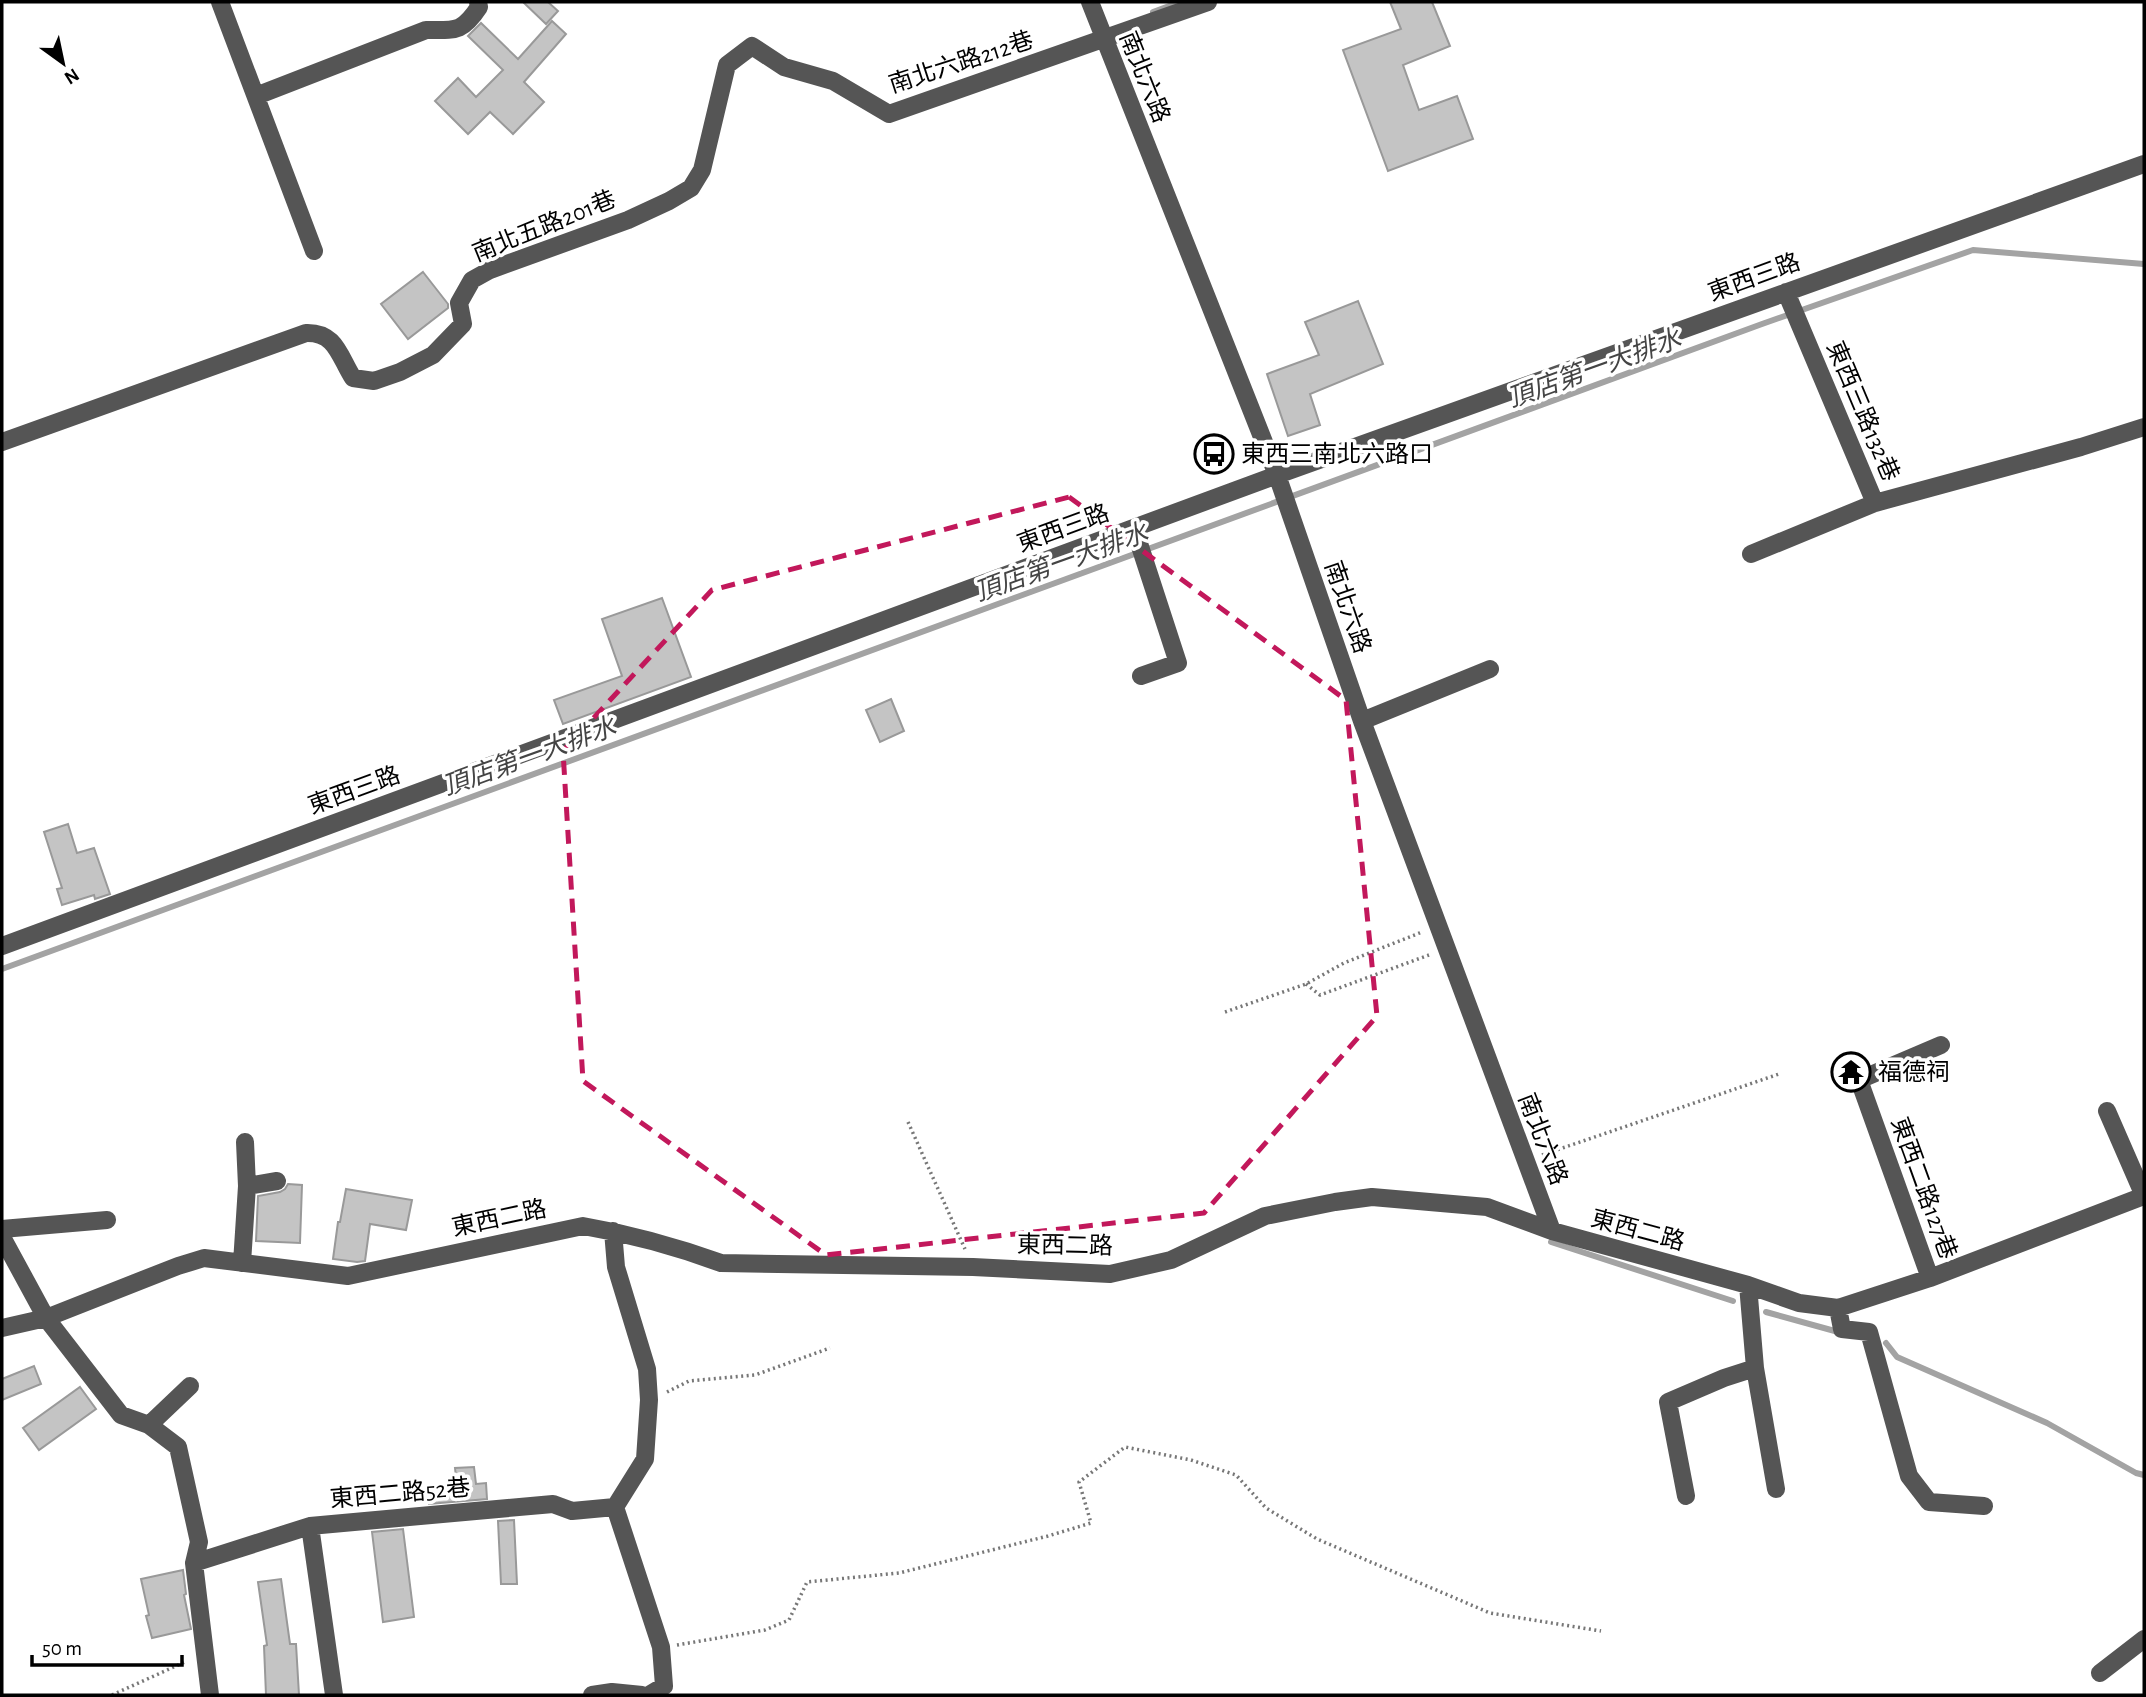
<svg xmlns="http://www.w3.org/2000/svg" width="2146" height="1697" font-family="'Alegreya Sans','Noto Sans TC',sans-serif">
<style>
.lines{fill:none;stroke-linecap:round;stroke-linejoin:round}
.stream{stroke:#a3a3a3;stroke-width:6}
.building{fill:#c4c4c4;stroke:#999;stroke-width:2}
.path{stroke:#777;stroke-width:3.5;stroke-dasharray:2 3.5;stroke-linecap:butt}
.minor{stroke:#555;stroke-width:18}
.marked{fill:none;stroke:#c2185b;stroke-width:5;stroke-dasharray:14 9;stroke-linejoin:round}
.labels{text-anchor:middle;stroke-width:7;stroke-linejoin:round;paint-order:stroke}
.street-label{font-size:24px;fill:#000;stroke:#fff}
.poi-label{font-size:24px;fill:#000;stroke:#fff;text-anchor:start}
.water-label{font-size:26px;font-style:italic;fill:#444;stroke:#fff}
</style>
<rect width="100%" height="100%" fill="#fff"/>
<g class="lines">
<path class="stream" d="M1153 12 1180 2
M2 969 1762 324 1973 250 2144 264
M1551 1242 1733 1301
M1766 1312 1842 1333
M1886 1343 1897 1357 2047 1423 2136 1473 2144 1475"/>
</g>
<path class="building" d="M523 2H548L558 11 546 24Z
M1390 2H1432L1450 46 1403 65 1419 110 1457 96 1473 139 1388 171 1343 50 1401 29Z
M552 21 566 34 524 82 544 102 513 134 490 112 468 134 435 101 458 78 476 97 503 70 468 36 481 23 518 59Z
M423 272 448 304V308L408 339 381 304Z
M1358 301 1383 364 1310 394 1320 425 1288 436 1267 374 1319 355 1305 322Z
M662 598 691 677 563 724 554 700 622 676 602 619Z
M891 699 904 731 880 742 866 710Z
M68 824 77 853 94 848 110 894 95 899 94 895 62 905 57 889 62 888 44 832Z
M288 1184 302 1185 300 1243 256 1241 258 1196 280 1192 285 1189Z
M346 1189 412 1200 406 1230 370 1224 365 1261 357 1262 333 1259 338 1222H340Z
M34 1366 41 1384 2 1400V1379Z
M80 1387 96 1409 39 1450 23 1428Z
M474 1467 476 1484 486 1483 487 1499 429 1504 427 1489 457 1486 455 1468Z
M514 1520 517 1584H501L498 1521Z
M403 1529 414 1617 383 1622 372 1532Z
M183 1570 186 1594 184 1595 191 1629 152 1638 146 1616 149 1615 141 1579Z
M281 1579 290 1644H296L299 1695H266L264 1646 267 1645 258 1582Z"/>
<g class="lines">
<path class="path" d="M1306 984 1320 995 1429 955
M1225 1012 1306 984 1344 963 1422 932
M908 1122 965 1249
M1542 1155 1779 1074
M667 1392 689 1381 755 1375 830 1348
M677 1645 765 1630 789 1620 807 1582 899 1573 1048 1536 1091 1523 1079 1482 1125 1447 1191 1460 1236 1475 1266 1508 1317 1539 1490 1613 1601 1631
M112 1695 187 1661"/>
<path class="minor" d="M220 2 314 251
M1090 2 1277 475 1362 721 1552 1231
M256 96 426 30C455 30 462 33 479 7L478 2
M2 442 306 333C336 332 339 356 353 378L374 381 400 372 433 355 463 324 459 303 472 280 490 270 628 220 669 201 691 188 702 170 727 65 752 46 784 67 833 81 889 114 1208 2
M1875 503 2081 447 2144 427
M1134 528 1178 663 1141 676
M1751 554 1875 503 1786 292
M1362 721 1490 669
M2 946 1277 475 2144 164
M2107 1111 2144 1196
M247 1186 277 1181
M2 1229 107 1220
M613 1231 616 1267 647 1369 649 1400 645 1459 615 1507 661 1647 664 1686 649 1695
M2 1237 46 1318 121 1415 149 1425 178 1447 199 1542 194 1563 210 1695
M242 1263 247 1186 245 1142
M1930 1278 1859 1080 1941 1045
M1748 1285 1755 1368 1776 1489
M1838 1308 1842 1329 1869 1332 1909 1476 1929 1502 1984 1506
M2 1328 46 1318 178 1266 204 1258 348 1276 583 1226C630 1234 677 1247 721 1263L973 1267 1110 1274 1171 1260 1265 1216 1335 1202 1372 1197 1487 1207 1552 1231 1748 1285 1799 1303 1838 1308 1930 1278 2144 1196
M149 1425 190 1386
M1686 1496 1668 1402 1724 1378 1755 1368
M310 1526 334 1695
M194 1563 310 1526 553 1504 572 1511 615 1507
M2100 1673 2144 1639
M592 1695 612 1692 642 1695"/>
</g>
<path class="marked" d="M1069 497 1346 700 1377 1016 1204 1213 826 1255 583 1081 563 751 712 590Z"/>
<defs>
<g id="bus-ring" transform="scale(2.0125)"><circle r="9.5" fill="#fff" stroke="#000" stroke-width="1.5"/><path d="M-5-6H5V4H4V6H2V4H-2V6H-4V4H-5ZM-3.5-4V0h7V-4ZM-3.5 1.2v1.5H-2V1.2ZM2 1.2v1.5H3.5V1.2Z" fill="#000"/></g>
<g id="temple-ring" transform="scale(2.0125)"><circle r="9.5" fill="#fff" stroke="#000" stroke-width="1.5"/><path d="M0-6L5-2H3V0L6.5 2.5H4V6H1.5V3h-3V6H-4V2.5H-6.5L-3 0V-2H-5Z" fill="#000"/></g>
</defs>
<g fill-rule="evenodd">
<use href="#bus-ring" x="1214" y="454"/>
<use href="#temple-ring" x="1851" y="1072"/>
</g>
<g class="labels">
<g class="street-label">
<text transform="translate(961 62) rotate(-18)" y="8">南北六路212巷</text>
<text transform="translate(1145 77) rotate(68)" y="8">南北六路</text>
<text transform="translate(544 226) rotate(-22)" y="8">南北五路201巷</text>
<text transform="translate(1754 277) rotate(-20)" y="8">東西三路</text>
<text transform="translate(1863 411) rotate(67)" y="8">東西三路132巷</text>
<text transform="translate(1063 528) rotate(-20)" y="8">東西三路</text>
<text transform="translate(1348 607) rotate(71)" y="8">南北六路</text>
<text transform="translate(354 790) rotate(-20)" y="8">東西三路</text>
<text transform="translate(1543 1139) rotate(69)" y="8">南北六路</text>
<text transform="translate(1924 1188) rotate(70)" y="8">東西二路127巷</text>
<text transform="translate(499 1218) rotate(-12)" y="8">東西二路</text>
<text transform="translate(1638 1230) rotate(15)" y="8">東西二路</text>
<text transform="translate(1065 1245) rotate(1)" y="8">東西二路</text>
<text transform="translate(400 1493) rotate(-5)" y="8">東西二路52巷</text>
</g>
<g class="poi-label">
<text x="1241" y="462">東西三南北六路口</text>
<text x="1878" y="1080">福德祠</text>
</g>
<g class="water-label">
<text transform="translate(1594 368) rotate(-20)" y="9">頂店第一大排水</text>
<text transform="translate(1061 562) rotate(-20)" y="9">頂店第一大排水</text>
<text transform="translate(529 756) rotate(-20)" y="9">頂店第一大排水</text>
</g>
</g>
<rect width="2146" height="1697" fill="none" stroke="#000000" stroke-width="7"/>
<g transform="translate(63 63) rotate(147)" stroke="#ffffff" stroke-width="5" paint-order="stroke">
<path d="M0-5L12 26L0 18L-12 26Z" fill="#000000"/>
<text y="-10" font-size="19" font-weight="bold" text-anchor="middle" fill="#000000">N</text>
</g>
<path d="M32 1655v10h150v-10" fill="none" stroke="#000000" stroke-width="3.5"/>
<text x="42" y="1655" font-size="21" fill="#000000" stroke="#ffffff" stroke-width="5" paint-order="stroke">50 m</text>
</svg>
